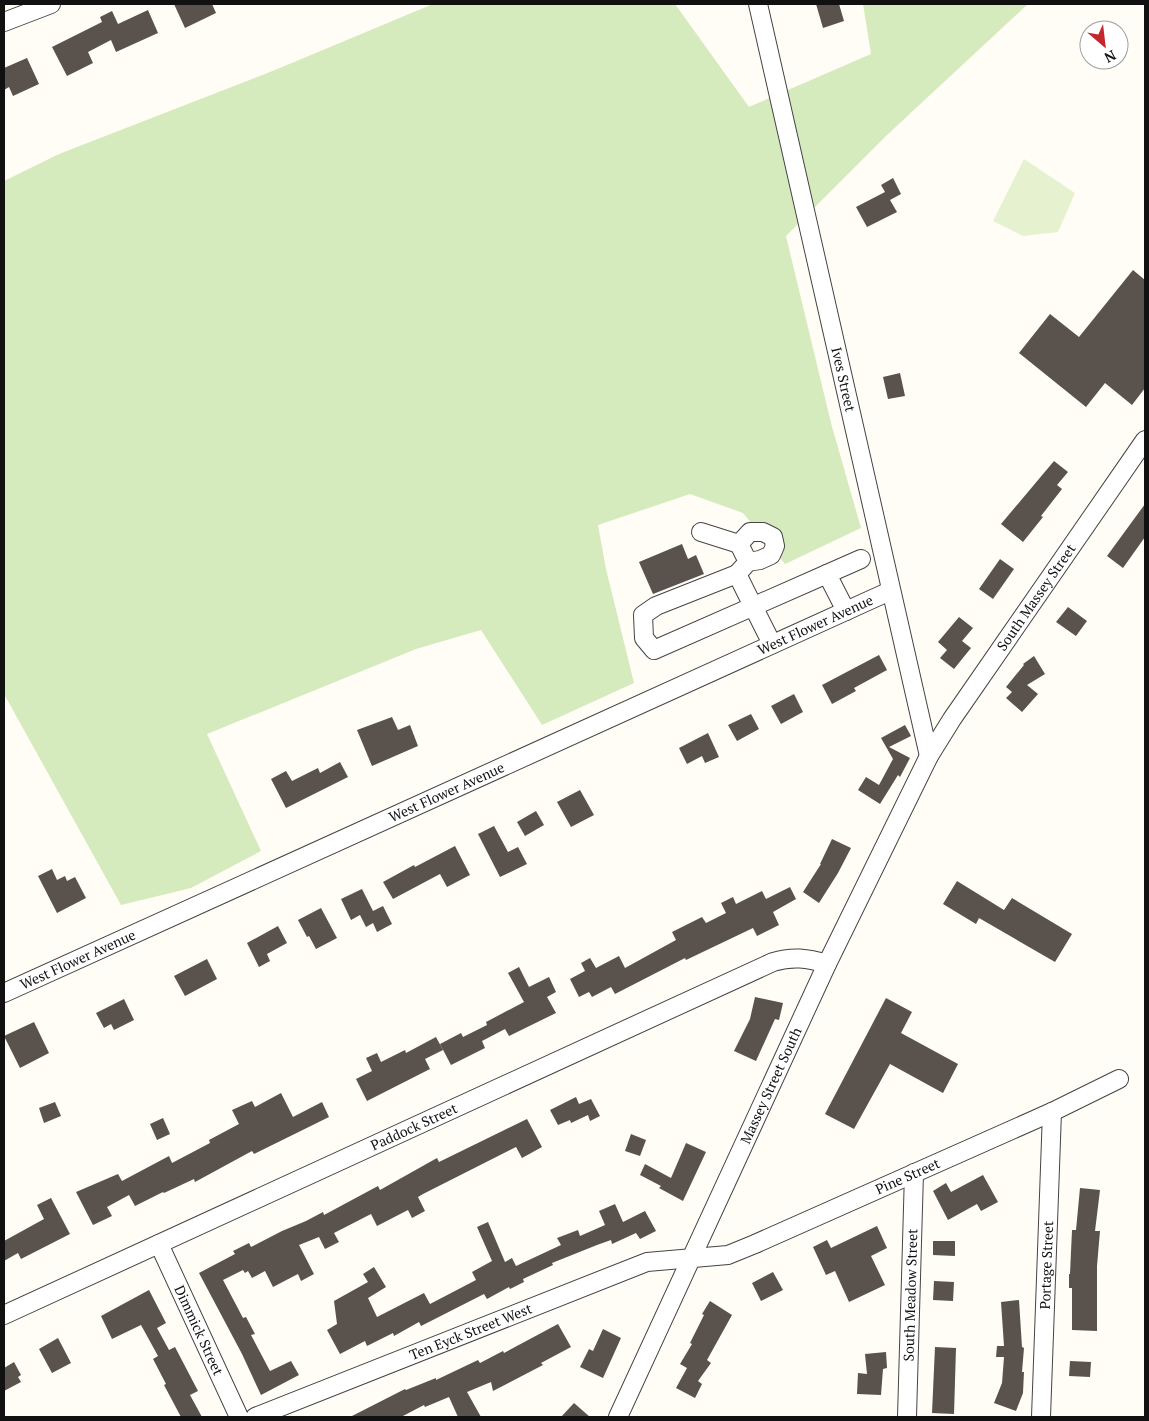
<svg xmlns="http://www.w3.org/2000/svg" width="1149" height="1421" font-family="'PT Serif',serif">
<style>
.green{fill:#d5ebbd}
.pitch{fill:#e6f2cf}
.building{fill:#5a524d}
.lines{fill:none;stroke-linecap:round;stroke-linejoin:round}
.minor-casing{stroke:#444;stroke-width:20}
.minor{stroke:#fff;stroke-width:18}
.labels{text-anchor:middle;stroke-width:5;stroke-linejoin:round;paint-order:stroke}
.street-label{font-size:14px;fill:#111;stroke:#fff}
</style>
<rect width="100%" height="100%" fill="#fffdf5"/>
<path class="green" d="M433 4H675L749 107 871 54 863 4H1028L887 135 786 236 831 423 861 528 785 564 743 513 690 494 598 525 606 569 634 683 542 725 481 630 416 649 207 734 261 851 191 888 121 905 4 694V181L59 154 275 70Z"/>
<path class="pitch" d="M1024 159 1075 193 1058 232 1023 236 993 221Z"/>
<path class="building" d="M174 4H212L216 13 185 28Z
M816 4H839L844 21 823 28Z
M148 10 158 33 116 52 111 40 88 52 93 63 67 76 52 47 102 22 100 17 112 11 118 24Z
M27 58 39 84 13 96 9 87 4 90V68Z
M893 178 901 194 890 200 897 212 867 227 856 207 885 192 881 185Z
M1133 270 1145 280V388L1132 405 1105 383 1086 407 1019 353 1050 314 1079 337Z
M900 373 905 396 888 399 883 377Z
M1054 461 1068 472 1057 485 1062 489 1041 516 1043 517 1023 542 1001 524Z
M1145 504V537L1123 568 1107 556Z
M682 544 688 559 696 555 704 574 653 594 639 562Z
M1000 559 1014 569 993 599 979 589Z
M1068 607 1087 621 1076 636 1056 622Z
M959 617 973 628 962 641 971 648 954 669 940 658 947 650 938 642Z
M879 655 887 670 854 688 856 691 832 704 822 685Z
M1034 656 1045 674 1027 685 1038 694 1022 712 1006 698 1012 692 1006 687 1024 665 1023 664Z
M794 694 803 712 781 724 771 706Z
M751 714 759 729 737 741 728 725Z
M392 717 398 730 410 725 418 746 372 766 357 730Z
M905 725 911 736 889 747 910 758 900 777 898 775 880 804 858 790 866 777 879 785 893 759 881 738Z
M708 733 719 757 705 763 702 756 687 764 679 748Z
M340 762 348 777 286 808 271 779 286 771 292 781 318 768 320 773Z
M580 790 594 815 571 827 557 802Z
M536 811 544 825 525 836 517 822Z
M494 826 508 852 518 847 527 864 500 877 478 834Z
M832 839 851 848 838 873 819 903 803 892 821 864H820Z
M455 846 470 875 447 887 440 874 393 899 383 882 414 865 415 867Z
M52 869 57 880 65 876 67 881 75 877 86 898 57 913 38 876Z
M957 881 1004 910 1012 898 1072 934 1055 962 979 918 976 924 943 904Z
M790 887 796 899 773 912 779 925 757 936 753 928 686 960 685 958 615 994 611 987 592 997 589 992 579 997 570 979 585 971 581 963 590 958 596 968 619 956 625 968 676 940 672 932 702 917 706 923 726 913 721 903 733 897 736 904 762 891 766 899Z
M362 889 373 911 383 906 392 924 377 932 373 923 366 927 360 915 351 920 341 899Z
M321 908 337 938 316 949 309 936 307 937 298 920Z
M278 926 287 943 267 954 270 961 259 967 247 943Z
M207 959 217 979 185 996 174 976Z
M519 967 529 987 549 977 556 992 547 997 556 1013 509 1036 505 1029 482 1041 485 1048 451 1065 440 1044 461 1033 463 1037 487 1025 486 1022 524 1002 508 973Z
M755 997 783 1003 779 1020 775 1019 756 1061 734 1051 750 1019Z
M886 998 912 1012 901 1033 958 1064 943 1093 890 1064 854 1129 825 1114Z
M124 999 134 1020 114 1030 111 1024 104 1028 96 1013Z
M34 1022 49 1053 20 1068 4 1036Z
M436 1037 443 1050 425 1059 430 1069 367 1101 356 1079 372 1071 366 1058 377 1053 381 1062 405 1050 406 1053Z
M281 1093 293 1117 322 1102 329 1117 254 1154 252 1151 195 1182 194 1179 164 1193 163 1192 135 1206 129 1195 107 1207 112 1216 93 1225 76 1192 118 1174 122 1181 169 1156 172 1163 210 1143 209 1140 239 1124 232 1110 252 1101 255 1107Z
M576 1097 579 1104 591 1099 600 1116 590 1121 588 1115 571 1123 570 1120 558 1125 550 1110Z
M55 1102 61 1116 44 1123 39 1108Z
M163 1118 170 1134 157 1140 150 1124Z
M527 1119 542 1147 522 1158 516 1147 423 1194 418 1197 425 1211 412 1218 408 1210 377 1226 371 1214 334 1233 339 1242 325 1249 319 1237 299 1245 314 1274 301 1281 298 1274 273 1287 265 1271 252 1278 248 1271 245 1273 243 1270 223 1280 243 1318 246 1317 255 1334 251 1335 270 1371 291 1361 299 1375 261 1395 242 1354 199 1273 235 1254 233 1251 249 1243 251 1247 282 1231 306 1221 323 1212 324 1215 378 1186 380 1190 437 1158 439 1162Z
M631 1134 646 1140 640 1156 625 1151Z
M686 1143 706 1152 683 1201 659 1188 661 1186 640 1175 645 1164 671 1178Z
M983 1175 998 1202 981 1211 977 1204 948 1220 933 1191 946 1183 951 1192Z
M1080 1188 1100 1190 1095 1231H1100L1097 1266V1331L1072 1330V1288H1069V1274H1070L1072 1230H1076Z
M51 1198 70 1234 21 1259 18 1253 4 1261V1241L44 1219 37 1205Z
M615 1204 623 1222 645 1211 656 1231 640 1239 636 1233 612 1244 611 1240 597 1245 552 1263 553 1265 523 1279 524 1282 510 1289 509 1287 487 1299 484 1294 421 1326 419 1322 394 1336 393 1333 367 1346 365 1341 340 1354 327 1330 337 1324 334 1301 368 1282 363 1274 374 1267 386 1287 368 1298 377 1317 424 1293 430 1304 476 1280 472 1272 492 1261 477 1227 488 1222 505 1262 512 1258 516 1266 561 1245 557 1238 578 1230 580 1236 605 1225 599 1211Z
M877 1226 887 1248 871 1256 885 1285 849 1302 835 1271 826 1275 813 1247 827 1240 831 1248Z
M933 1241H955V1256L933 1255Z
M773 1272 783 1290 761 1301 752 1283Z
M934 1281 954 1282 953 1301 933 1300Z
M149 1290 166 1323 157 1328 169 1350 175 1347 198 1391 190 1395 202 1417H181L164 1385 166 1384 153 1359 158 1356 141 1325 112 1339 101 1316Z
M1019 1300 1022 1347 1024 1348 1022 1372H1024L1023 1393 1016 1411 994 1403 1002 1383 1004 1357H996L997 1346H1004L1001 1302Z
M710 1301 732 1315 707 1360 711 1363 698 1381 702 1384 695 1398 676 1388 687 1368 680 1364 692 1344 690 1343 704 1315 702 1314Z
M558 1324 571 1347 541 1363 543 1365 493 1391 491 1382 467 1392 481 1417H458L449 1397 425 1407 424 1405 401 1417H350L405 1389 406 1390 436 1378V1380L478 1360 480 1363 503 1351 504 1353Z
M603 1329 621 1338 603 1378 580 1367 589 1349 593 1351Z
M58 1338 71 1363 52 1373 39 1349Z
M935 1347 956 1348 954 1414 932 1413Z
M886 1352 887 1368 883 1369 881 1395 857 1394 858 1373 867 1374 865 1354Z
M1070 1361 1091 1362 1090 1377 1069 1376Z
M14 1362 21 1375 18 1377 21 1382 4 1391V1368Z
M574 1403 590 1417H561Z"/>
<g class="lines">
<g class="minor-casing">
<g id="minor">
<path id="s1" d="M758 4 929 756"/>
<path d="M4 22 51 4"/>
<path d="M701 532 739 544"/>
<path d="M737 574 748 562 760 560 771 555 775 546 773 537 763 532H750L739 544 748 562"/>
<path d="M827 574 861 559"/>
<path d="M772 644 737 574 656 606 643 615 644 638 654 650 827 574 846 611"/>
<path id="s2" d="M4 993 890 591"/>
<path id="s3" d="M159 1244 239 1417"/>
<path id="s4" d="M4 1315 773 962C793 956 807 958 827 964"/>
<path id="s5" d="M255 1417 647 1262 728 1255 755 1244 1052 1112 1119 1079"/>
<path id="s6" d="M618 1417 827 964 929 756 952 719 1145 440"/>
<path id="s7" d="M907 1417 914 1173"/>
<path id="s8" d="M1041 1417 1052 1112"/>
</g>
</g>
<use href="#minor" class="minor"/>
</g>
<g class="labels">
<g class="street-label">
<text dy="5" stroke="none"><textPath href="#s1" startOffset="385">Ives Street</textPath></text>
<text dy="5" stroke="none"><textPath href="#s6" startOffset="922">South Massey Street</textPath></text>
<text dy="5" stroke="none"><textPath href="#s2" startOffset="891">West Flower Avenue</textPath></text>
<text dy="5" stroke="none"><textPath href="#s2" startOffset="486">West Flower Avenue</textPath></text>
<text dy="5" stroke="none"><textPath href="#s2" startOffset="81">West Flower Avenue</textPath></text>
<text dy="5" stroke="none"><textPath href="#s6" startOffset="365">Massey Street South</textPath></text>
<text dy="5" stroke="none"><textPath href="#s4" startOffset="451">Paddock Street</textPath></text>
<text dy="5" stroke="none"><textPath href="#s5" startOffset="699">Pine Street</textPath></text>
<text dy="5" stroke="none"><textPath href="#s8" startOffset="152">Portage Street</textPath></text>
<text dy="5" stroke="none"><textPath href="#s7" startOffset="122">South Meadow Street</textPath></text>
<text dy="5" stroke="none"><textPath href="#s3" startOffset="95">Dimmick Street</textPath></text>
<text dy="5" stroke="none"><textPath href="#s5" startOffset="232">Ten Eyck Street West</textPath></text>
</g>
</g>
<rect width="1149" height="1421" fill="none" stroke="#111111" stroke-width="10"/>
<g transform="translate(1104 45) rotate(152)"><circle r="24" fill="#ffffff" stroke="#a0a0a0"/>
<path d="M0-4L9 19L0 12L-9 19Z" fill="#c4262e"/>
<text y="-8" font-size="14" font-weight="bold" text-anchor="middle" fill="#111111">N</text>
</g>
</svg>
